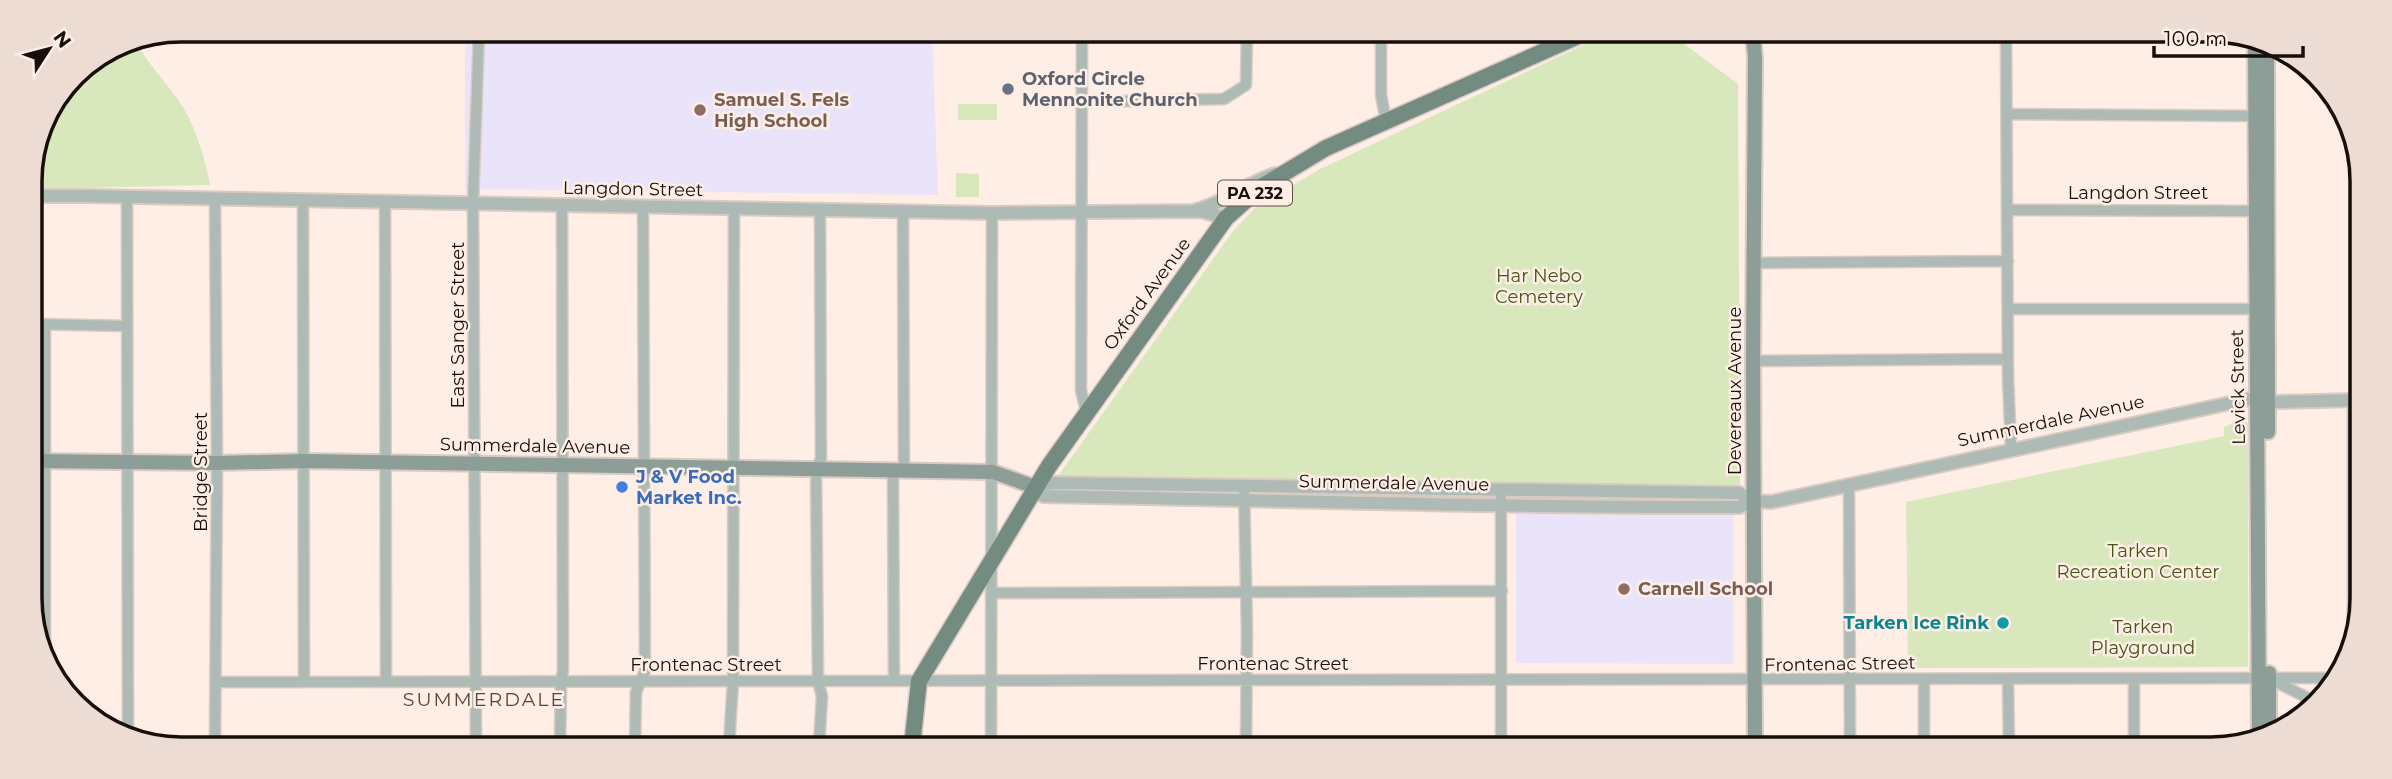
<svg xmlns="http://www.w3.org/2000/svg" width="2392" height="779" font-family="Montserrat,sans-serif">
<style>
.education{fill:#e9e4fa}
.green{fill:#d9e7bd}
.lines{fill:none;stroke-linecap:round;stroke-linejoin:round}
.minor-casing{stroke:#d9cac3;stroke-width:13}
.tertiary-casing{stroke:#d9cac3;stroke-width:16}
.secondary-casing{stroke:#d9cac3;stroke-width:18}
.primary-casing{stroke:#d9cac3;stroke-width:19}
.minor{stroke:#aebab5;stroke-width:10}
.tertiary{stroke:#aebab5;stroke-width:12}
.secondary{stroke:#8c9e97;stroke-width:14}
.primary{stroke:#748b82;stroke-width:16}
.worship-dot{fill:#6b7280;stroke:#feeee6;stroke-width:2.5}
.education-dot{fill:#8d6e63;stroke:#feeee6;stroke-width:2.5}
.shop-dot{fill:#3f7fe0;stroke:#feeee6;stroke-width:2.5}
.culture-dot{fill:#0f9aa8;stroke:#feeee6;stroke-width:2.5}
.labels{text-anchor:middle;stroke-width:5;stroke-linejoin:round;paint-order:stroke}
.shield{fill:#feeee6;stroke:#5d524d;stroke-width:2}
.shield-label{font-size:16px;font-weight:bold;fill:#180f0b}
.worship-label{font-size:18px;font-weight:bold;fill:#5b616d;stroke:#feeee6;text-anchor:start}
.education-label{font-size:18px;font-weight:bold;fill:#785e54;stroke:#feeee6;text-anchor:start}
.street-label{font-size:18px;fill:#180f0b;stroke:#feeee6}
.park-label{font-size:18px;fill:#455515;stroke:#feeee6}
.shop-label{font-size:18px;font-weight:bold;fill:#366cbe;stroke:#feeee6;text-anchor:start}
.culture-label{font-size:18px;font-weight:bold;fill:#0d838f;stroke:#feeee6;text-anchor:end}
.neighbourhood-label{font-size:19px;letter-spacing:2px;fill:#5a453b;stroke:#feeee6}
.rim{fill:none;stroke:#180f0b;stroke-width:3.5}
</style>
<rect width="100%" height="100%" fill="#feeee6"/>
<path class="education" d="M465 30 932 32 938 195 465 189Z
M1516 514 1733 515V664L1516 663Z"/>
<path class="green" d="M1609 33 1671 34 1738 84 1740 489 1058 476 1233 231 1255 208 1320 169Z
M135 39C147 65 168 83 183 107 197 131 205 158 210 185L30 189V174L63 89 74 74 123 41Z
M958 104H997V120H958Z
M956 173 979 174V197H956Z
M2243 418 2248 424V667L1908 668 1906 502 2224 436V427Z"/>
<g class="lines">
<g class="minor-casing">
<path id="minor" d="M1082 32 1081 390 1086 411
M1381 33V95L1386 121
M2006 34 2008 377 2011 449
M1082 102 1224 99 1246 85 1247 32
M2007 114 2257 116
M127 198 128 735
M215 200 217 463 215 744
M303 201 304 682
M385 202 386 681
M2008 210 2259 211
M903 211 904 470
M1753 263 2008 261
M2009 309H2256
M31 324 126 326
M1753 361 2008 359
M893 470 894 681
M1849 484 1850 748
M1244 486 1247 632 1246 747
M991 593 1502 591
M2353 644V400
M45 653V325
M2008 679 2009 748
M2134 679V749
M2272 680 2314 701
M217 682 2330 678
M476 745 473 204 479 31
M560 745 561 681 563 671 562 204
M635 745 636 692 645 671 643 207
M729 745 733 681 734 209
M819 746 822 696 818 681 816 469 821 459 820 210
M991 746 992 213
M1501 747V490
M1924 748V679"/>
</g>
<g class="tertiary-casing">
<path id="tertiary" d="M1196 210C1225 203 1247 183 1275 174
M30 215 38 196H87L992 213 1201 211 1226 218
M1754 501 1739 507C1507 508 1275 500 1043 496L1035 487 1052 483 1739 493 1754 501 1771 502 2249 399 2276 402 2358 400"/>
</g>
<g class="secondary-casing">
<path id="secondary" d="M1753 34 1755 58 1753 361 1755 748
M2257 39 2255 42 2259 735
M2267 46 2268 432
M32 461 217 463 305 461 993 472 1035 487
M2269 673V731"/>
</g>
<g class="primary-casing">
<path id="primary" d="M912 746 919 681 1049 466 1226 218 1261 187 1326 148 1585 33"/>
</g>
<use href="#minor" class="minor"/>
<use href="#tertiary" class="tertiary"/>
<use href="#secondary" class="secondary"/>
<use href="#primary" class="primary"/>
</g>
<circle class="worship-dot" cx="1008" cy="89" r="7"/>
<g class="education-dot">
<circle cx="700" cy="110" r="7"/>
<circle cx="1624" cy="589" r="7"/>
</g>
<circle class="shop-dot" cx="622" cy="487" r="7"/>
<circle class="culture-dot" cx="2003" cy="623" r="7"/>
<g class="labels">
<rect class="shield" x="1218" y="180.5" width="74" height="25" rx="5"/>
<g class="shield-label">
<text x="1255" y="199">PA 232</text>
</g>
<g class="worship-label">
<text x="1022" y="85">Oxford Circle<tspan x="1022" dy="21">Mennonite Church</tspan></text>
</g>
<g class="education-label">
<text x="714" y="106">Samuel S. Fels<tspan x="714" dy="21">High School</tspan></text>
<text x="1638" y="595">Carnell School</text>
</g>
<g class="street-label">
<text transform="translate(633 189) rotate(1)" y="6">Langdon Street</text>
<text x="2138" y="199">Langdon Street</text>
<text transform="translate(1147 294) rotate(-54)" y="6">Oxford Avenue</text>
<text transform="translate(458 325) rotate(-90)" y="6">East Sanger Street</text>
<text transform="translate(2238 387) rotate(-91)" y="6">Levick Street</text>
<text transform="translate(1735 391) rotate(-90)" y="6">Devereaux Avenue</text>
<text transform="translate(2051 421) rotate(-12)" y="6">Summerdale Avenue</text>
<text transform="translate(535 446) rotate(1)" y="6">Summerdale Avenue</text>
<text transform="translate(201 472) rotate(-90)" y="6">Bridge Street</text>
<text transform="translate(1394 483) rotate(1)" y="6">Summerdale Avenue</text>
<text x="1273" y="670">Frontenac Street</text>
<text transform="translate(1840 664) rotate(-1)" y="6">Frontenac Street</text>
<text x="706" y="671">Frontenac Street</text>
</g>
<g class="park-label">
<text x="1539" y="282">Har Nebo<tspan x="1539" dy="21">Cemetery</tspan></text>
<text x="2138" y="557">Tarken<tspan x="2138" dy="21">Recreation Center</tspan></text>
<text x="2143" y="633">Tarken<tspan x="2143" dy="21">Playground</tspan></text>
</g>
<g class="shop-label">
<text x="636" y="483">J &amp; V Food<tspan x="636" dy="21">Market Inc.</tspan></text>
</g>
<g class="culture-label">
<text x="1989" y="629">Tarken Ice Rink</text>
</g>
<g class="neighbourhood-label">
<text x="484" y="706">SUMMERDALE</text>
</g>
</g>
<path d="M0 0H2392V779H0ZM181 42H2211A139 139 0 0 1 2350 181V598A139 139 0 0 1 2211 737H181A139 139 0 0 1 42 598V181A139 139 0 0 1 181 42Z" fill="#ecdcd4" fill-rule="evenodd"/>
<path class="rim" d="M181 42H2211A139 139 0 0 1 2350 181V598A139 139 0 0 1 2211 737H181A139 139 0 0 1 42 598V181A139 139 0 0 1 181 42Z"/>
<g transform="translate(49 49) rotate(54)" stroke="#feeee6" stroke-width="5" paint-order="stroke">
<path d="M0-5L12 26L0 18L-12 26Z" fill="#180f0b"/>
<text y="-10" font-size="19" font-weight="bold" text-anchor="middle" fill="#180f0b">N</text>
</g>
<path d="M2154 46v10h149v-10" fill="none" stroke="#180f0b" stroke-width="3.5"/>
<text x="2164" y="46" font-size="21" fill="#180f0b" stroke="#feeee6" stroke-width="5" paint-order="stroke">100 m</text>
</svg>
